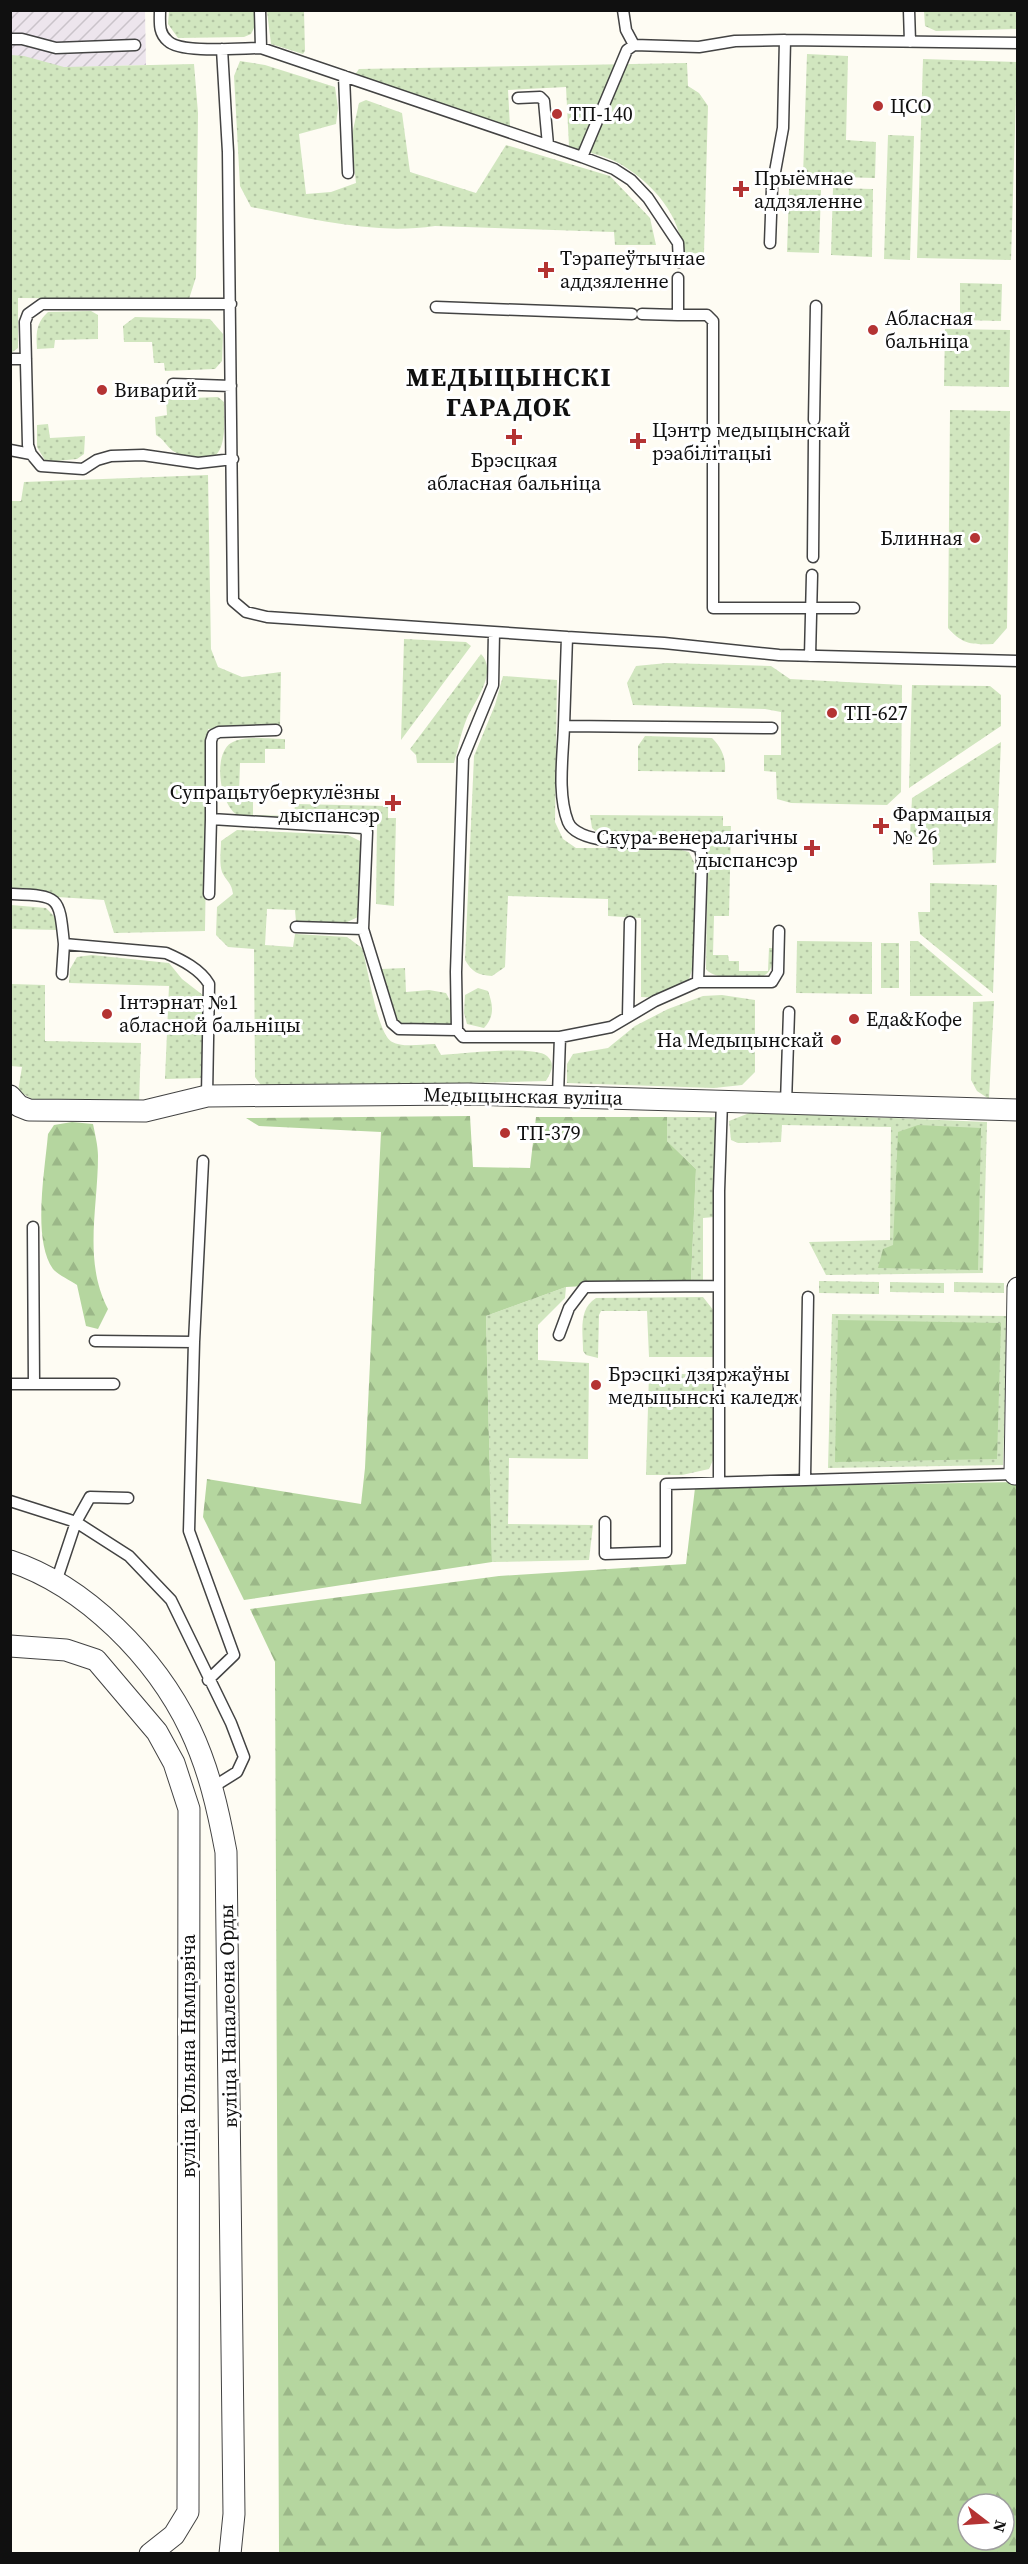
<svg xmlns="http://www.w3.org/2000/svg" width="1028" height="2564" font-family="'Source Serif 4',serif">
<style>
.industrial{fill:url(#industrial-furrows)}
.grass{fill:url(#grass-dots)}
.forest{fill:url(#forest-firs);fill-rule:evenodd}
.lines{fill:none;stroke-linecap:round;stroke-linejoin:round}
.lane-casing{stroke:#434343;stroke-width:13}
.street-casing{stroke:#434343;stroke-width:23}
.lane{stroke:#fff;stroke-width:10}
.street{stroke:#fff;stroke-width:21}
.poi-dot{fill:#b43333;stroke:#fff;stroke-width:2}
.labels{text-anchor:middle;stroke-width:6;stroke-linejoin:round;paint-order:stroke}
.poi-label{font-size:20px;fill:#101010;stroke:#fff;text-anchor:start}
.street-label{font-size:20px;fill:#101010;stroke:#fff}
.district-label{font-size:26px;font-weight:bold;letter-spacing:1.5px;fill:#101010;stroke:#fff}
</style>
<defs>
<pattern id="industrial-furrows" width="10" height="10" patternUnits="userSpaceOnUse" patternTransform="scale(1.5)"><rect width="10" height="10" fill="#ede5ed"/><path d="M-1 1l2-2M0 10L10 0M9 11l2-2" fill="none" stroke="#cac3ca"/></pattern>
<pattern id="grass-dots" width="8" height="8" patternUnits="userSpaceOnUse" patternTransform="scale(1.5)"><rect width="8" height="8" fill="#d1e6bf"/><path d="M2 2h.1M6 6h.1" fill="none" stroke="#b2c4a3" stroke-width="1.8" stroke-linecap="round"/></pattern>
<pattern id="forest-firs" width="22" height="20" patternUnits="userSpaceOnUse" patternTransform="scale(1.5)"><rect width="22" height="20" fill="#b5d69f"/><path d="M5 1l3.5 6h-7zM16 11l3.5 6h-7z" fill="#9bb788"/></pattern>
</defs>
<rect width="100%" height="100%" fill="#fefcf3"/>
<path class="industrial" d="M10 11H145L146 65 11 69Z"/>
<path class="grass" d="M169 11H254L255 26 251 34 244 37 178 38 168 24Z
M267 11H304L305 51 303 54 271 44Z
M924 11H1017V29L936 31 925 26Z
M807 54 848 56 846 140 876 142 875 178 803 176Z
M11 55 24 56 64 67 194 64 198 113 196 277 189 299 18 298V348L11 353Z
M923 59 1017 62 1011 260 917 258Z
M240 61 265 65 335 87 338 108 336 124 299 134 306 194 331 192 356 183 351 139 359 103 366 100 402 113 410 172 476 193 506 145 610 176 650 218 656 245H615L614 232 435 226C374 235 311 219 251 207L240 186 234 76Z
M687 63 688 86 699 93 708 106 704 253 682 254C682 216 653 184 622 165 607 156 586 152 569 146L566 87 508 90 510 127 354 76 359 69Z
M888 135 914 136 910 260 884 259Z
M833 188 873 189 872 257 831 255Z
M789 189 821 190 819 253 787 252Z
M960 283 1002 284 1001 321 960 320Z
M91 311 98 315V339L55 340 54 348 37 349C36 333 36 323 48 312Z
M135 317 210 319 223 334 222 361 215 369 165 371 164 363H154L152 342H124L123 326Z
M945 329 1010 330 1009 387 944 386Z
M218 397 224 402C224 426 230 470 191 457 186 456 177 454 173 451 166 446 164 439 156 435L155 417 167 415 166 399Z
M950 410 1010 411 1007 628 993 644C972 645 962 644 948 628Z
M48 424 50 438 85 436 84 454 77 459 46 462 37 447V425Z
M208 475 211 649 218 667 242 677 281 672 280 727 208 729 205 931 114 933 104 900 11 894 10 501H21L24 482Z
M404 639 466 642 471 646 401 740Z
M481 654C498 672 475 701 467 718 461 732 458 749 454 763H417L416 755 410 749Z
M667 663 771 666 790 679 902 685 901 792 887 805 791 803 777 799 776 772 764 771V755H781V712L765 709 633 705 627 683 636 666Z
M503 676 557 680 555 822 563 839 576 848H674L689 852 696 866 693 967 688 982 663 998 641 997V918L608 916V899L508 896 505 967 492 976C478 975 472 972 465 960L474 756 495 705Z
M912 685 990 686 1001 695V726L909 788Z
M645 736 712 738C722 748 726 758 725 772L638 771V746Z
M285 739V749H265V763H240L239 793H253V815L294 816 295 804 388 806V818H396L394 906 376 904 377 824C350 823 259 825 239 816 220 807 212 755 231 743 244 735 270 739 285 739Z
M1001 742 996 863 933 865 932 838 910 836 912 798Z
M590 815 723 816V826H731L729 916H714L713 955H728L729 961H739V971H768L769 948H775C774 958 773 973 761 977 749 982 713 979 706 969L708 839 600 835 592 828Z
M237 830 348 835 362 842 358 917 345 923 296 922 295 910 267 909 265 945 293 947 295 934 347 937 362 948C368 967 377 1034 392 1042 403 1048 422 1044 435 1044L441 1055C461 1054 534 1045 547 1056 556 1064 551 1072 546 1081L263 1088 255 1077 254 949 228 947 216 935 217 907 233 894C232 883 226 881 222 872 219 862 221 851 221 841Z
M930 883 997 885 993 993 920 934 918 912H930Z
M11 905 46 908 57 919 59 930 11 929Z
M797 941 872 942V994L796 993Z
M910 941H918L983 996H910Z
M881 943H899V988H881Z
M92 955 169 963 182 979 204 996 202 1078 165 1079 169 986 69 983 70 969 77 957Z
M405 968 406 992 429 990 446 993 452 1004V1022L444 1031 398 1025 381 969Z
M11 984 45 985V1041L141 1043 139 1104 34 1100 18 1091 22 1067 11 1066Z
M478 988 488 991C493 1005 495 1016 484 1028L467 1024 464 1013 465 995Z
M722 995 755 1000V1072L742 1085 714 1088 567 1083V1064L573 1054 608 1048 635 1026 668 1009 703 996Z
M994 1001 989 1099 977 1091 971 1080 973 1002Z
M752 1112 987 1122 983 1273 826 1275 809 1242 890 1240 891 1127 782 1125 781 1142 738 1143 731 1140 729 1121Z
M667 1117H722L717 1128 714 1217 703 1218V1283L691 1280 696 1169 667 1141Z
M819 1281 879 1282V1294L819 1293Z
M890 1282 944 1283V1293L890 1292Z
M954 1282 1004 1283V1293L954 1292Z
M566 1287 565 1298 538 1325V1360L589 1363 588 1459 509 1458 508 1524 593 1525 589 1560 492 1562 486 1316Z
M703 1297 714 1311V1357H649L647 1311H601L599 1315 598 1358 586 1355 583 1351C583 1332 578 1309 596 1298Z
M832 1314 1008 1316 1003 1465 828 1468Z
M649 1373 714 1375V1458L709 1469 682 1475H646Z"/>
<path class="forest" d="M470 1116 473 1167 530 1168 536 1117H667V1141L696 1169 691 1280 566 1287 486 1316 492 1562 244 1600 203 1517 207 1479 361 1504 365 1468 381 1132 259 1126 246 1118Z
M72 1122 93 1124C95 1134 98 1146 98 1156 98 1208 83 1261 108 1309L98 1329 86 1326 77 1285C70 1280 58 1275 53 1269 32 1239 45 1170 48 1134L54 1125Z
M918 1125 981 1128 978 1270 878 1268 883 1249 893 1245 898 1132Z
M838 1320 1001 1323 997 1459 835 1462Z
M1017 1482V2553H279L275 1662 250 1609 499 1576 686 1564 695 1488ZM968 2504H1004V2540H968Z"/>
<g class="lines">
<g class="lane-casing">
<path id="lane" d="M160 10C160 22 158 33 168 41 181 54 242 48 261 48L582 157 627 50 634 45 699 47 735 41 785 40 1018 43
M260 10 261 48
M623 10 626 30 634 45
M909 10 910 42
M10 39H22L56 48 135 45
M222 49 228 152 233 601 246 612 267 617 494 632 493 685 463 758 456 972 457 1030 463 1037H560
M344 76 348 173
M518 98 540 97 544 101 548 145
M582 157 614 169 631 180 648 198 678 243 679 262
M770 243 772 188 783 128 785 40
M678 278V315H707L713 321V608H854
M231 304H42L28 314 25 322 28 445 31 454 41 466 83 469 97 460 111 456 143 455 198 463 233 459
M436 307 632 314
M642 314 678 315
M10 359H26
M173 384 231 386
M814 420 816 306
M10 450 31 454
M813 557 814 437
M494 632 567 637
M810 656 812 575
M772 728 564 726 567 637 664 643 779 655 1018 661
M276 730 219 732 213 735 211 741V819L363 828 367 832 363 929 392 1023 399 1029 457 1030
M10 894C60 896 59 895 64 944L166 953C182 960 200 969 209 984L207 1096
M209 894 211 819
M296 927 363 929
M62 974 64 944
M698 982H772L778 972 779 931
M628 1016 630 922
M558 1095 560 1037 611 1027 655 1001 698 982 702 858 700 848 691 844C665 842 579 849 568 822 557 794 563 756 564 726
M786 1103 789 1012
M203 1161 194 1342 189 1531 234 1655 208 1680
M33 1227 34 1384
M559 1335 569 1308 585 1287 719 1286
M95 1341 194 1342
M10 1384H114
M805 1478 808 1297
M719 1481V1191L722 1101
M128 1498 90 1497 76 1522 129 1556 171 1600 231 1723 244 1757 237 1772 213 1787
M10 1501 76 1522 56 1582
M605 1522V1554L666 1552V1484L1015 1474"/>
</g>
<g class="street-casing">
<path id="street" d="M10 1096 19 1106 29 1110 145 1111 207 1096 468 1094 1018 1110
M1015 1474 1018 1288
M10 1561C86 1586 156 1658 190 1729 209 1769 218 1809 226 1852L234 2514 230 2554
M10 1646 66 1650 96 1660 157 1732 174 1763 189 1809 188 2512 174 2535 150 2554"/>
</g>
<use href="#lane" class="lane"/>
<use href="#street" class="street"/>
</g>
<g class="poi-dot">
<circle cx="878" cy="106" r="6"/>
<circle cx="557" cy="114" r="6"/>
<path d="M738 180h6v6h6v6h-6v6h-6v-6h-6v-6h6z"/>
<path d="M543 261h6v6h6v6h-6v6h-6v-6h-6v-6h6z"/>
<circle cx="873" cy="330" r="6"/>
<circle cx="102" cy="390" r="6"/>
<path d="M511 428h6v6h6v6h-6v6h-6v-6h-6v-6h6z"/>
<path d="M635 432h6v6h6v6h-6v6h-6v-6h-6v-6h6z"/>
<circle cx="975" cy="538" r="6"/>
<circle cx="832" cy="713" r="6"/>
<path d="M390 794h6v6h6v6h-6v6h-6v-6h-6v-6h6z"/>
<path d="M878 817h6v6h6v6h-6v6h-6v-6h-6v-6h6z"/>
<path d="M809 839h6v6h6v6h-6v6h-6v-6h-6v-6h6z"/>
<circle cx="107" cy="1014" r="6"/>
<circle cx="854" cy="1019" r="6"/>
<circle cx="836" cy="1040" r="6"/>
<circle cx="505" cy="1133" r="6"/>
<circle cx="596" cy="1385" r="6"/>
</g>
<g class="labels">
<g class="poi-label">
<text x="890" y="113">ЦСО</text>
<text x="569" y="121">ТП-140</text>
<text x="754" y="185">Прыёмнае<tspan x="754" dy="23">аддзяленне</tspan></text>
<text x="560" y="265">Тэрапеўтычнае<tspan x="560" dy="23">аддзяленне</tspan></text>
<text x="885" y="325">Абласная<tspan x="885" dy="23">бальніца</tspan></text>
<text x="114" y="397">Виварий</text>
<text x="652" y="437">Цэнтр медыцынскай<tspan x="652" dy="23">рэабілітацыі</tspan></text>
<text x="514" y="467" text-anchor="middle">Брэсцкая<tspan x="514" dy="23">абласная бальніца</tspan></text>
<text x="963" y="545" text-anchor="end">Блинная</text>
<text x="844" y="720">ТП-627</text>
<text x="380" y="799" text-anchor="end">Супрацьтуберкулёзны<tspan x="380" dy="23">дыспансэр</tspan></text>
<text x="893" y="821">Фармацыя<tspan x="893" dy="23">№ 26</tspan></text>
<text x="798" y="844" text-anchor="end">Скура-венералагічны<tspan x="798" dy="23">дыспансэр</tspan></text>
<text x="119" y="1009">Інтэрнат №1<tspan x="119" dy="23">абласной бальніцы</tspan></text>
<text x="866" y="1026">Еда&amp;Кофе</text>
<text x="824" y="1047" text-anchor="end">На Медыцынскай</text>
<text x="517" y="1140">ТП-379</text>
<text x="608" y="1381">Брэсцкі дзяржаўны<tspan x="608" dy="23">медыцынскі каледж</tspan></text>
</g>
<g class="street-label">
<text transform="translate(523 1096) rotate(1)" y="7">Медыцынская вуліца</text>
<text transform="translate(228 2016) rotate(-91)" y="7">вуліца Напалеона Орды</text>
<text transform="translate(188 2056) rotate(-90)" y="7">вуліца Юльяна Нямцэвіча</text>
</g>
<g class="district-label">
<text x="509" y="386">МЕДЫЦЫНСКІ<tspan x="509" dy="30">ГАРАДОК</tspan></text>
</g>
</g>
<rect width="1028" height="2564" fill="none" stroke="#101010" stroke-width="24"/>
<g transform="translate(986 2522) rotate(107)"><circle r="28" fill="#ffffff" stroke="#9f9f9f" stroke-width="1.5"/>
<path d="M0-4.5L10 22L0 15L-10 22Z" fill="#b43333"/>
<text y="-9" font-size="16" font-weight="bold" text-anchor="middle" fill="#101010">N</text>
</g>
</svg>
